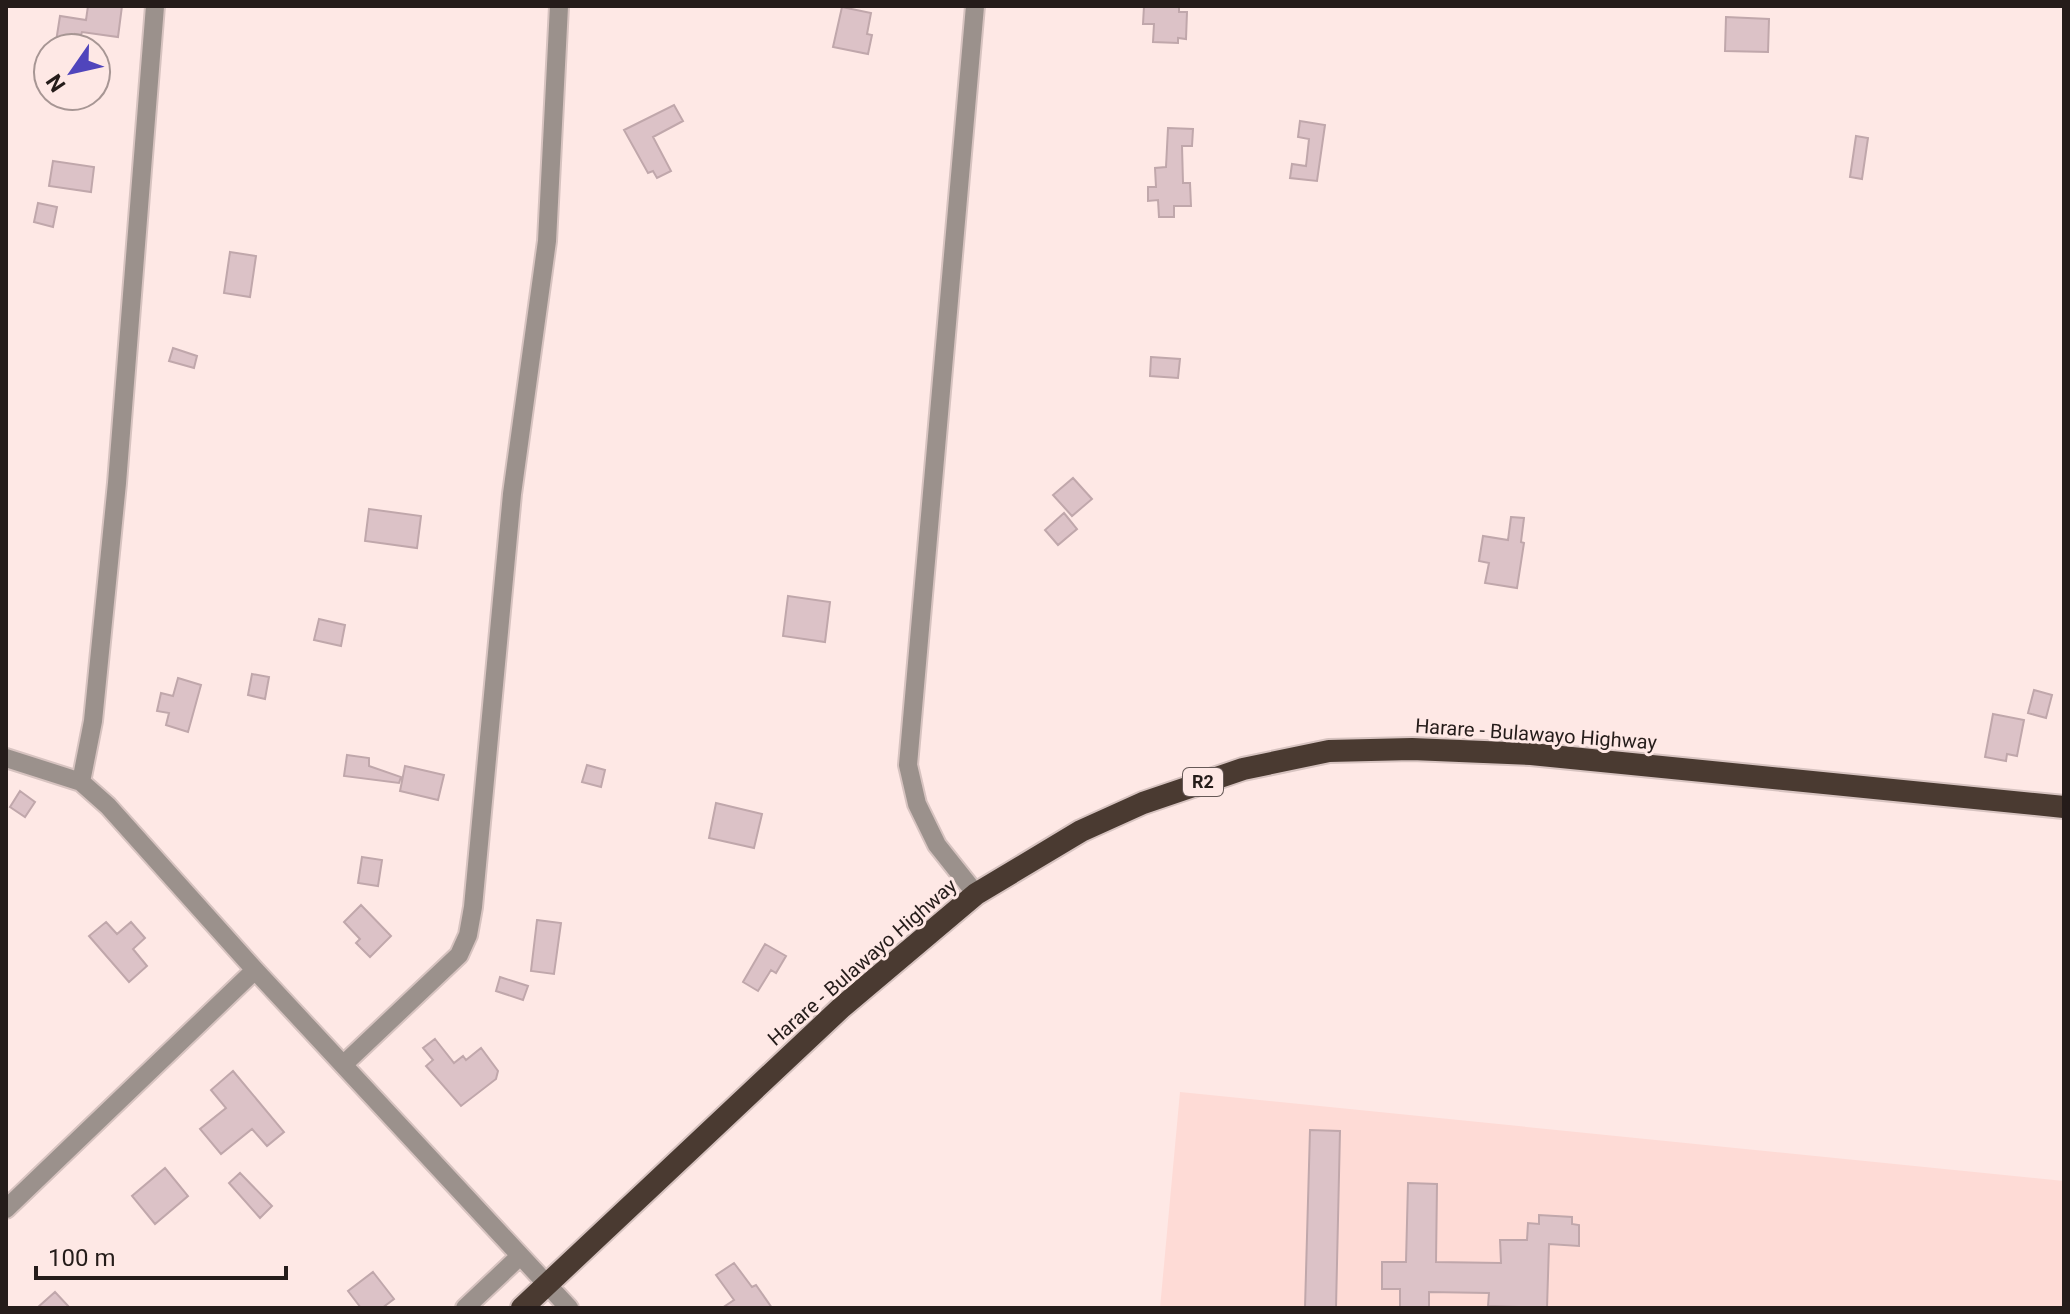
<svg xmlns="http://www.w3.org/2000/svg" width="2070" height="1314" font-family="Roboto,sans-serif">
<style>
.built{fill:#fedbd6}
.building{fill:#dcc2c7;stroke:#c0a7ab;stroke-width:2}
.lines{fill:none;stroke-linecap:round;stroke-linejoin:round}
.minor-casing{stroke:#d7c3c0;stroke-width:22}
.trunk-casing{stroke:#d7c3c0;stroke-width:26}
.minor{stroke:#9b918c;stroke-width:18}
.trunk{stroke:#4a3a31;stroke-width:22}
.labels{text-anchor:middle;stroke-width:6;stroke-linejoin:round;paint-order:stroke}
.shield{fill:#fee8e5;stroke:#665957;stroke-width:2}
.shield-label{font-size:18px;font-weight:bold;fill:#251c1a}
.street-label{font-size:20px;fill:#251c1a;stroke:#fee8e5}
</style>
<rect width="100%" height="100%" fill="#fee8e5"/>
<path class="built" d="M1180 1092 2064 1181V1308H1160Z"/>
<path class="building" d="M88 6H122L118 37 82 32 81 35 75 34 73 48H55L60 16 86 20Z
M1144 6H1179V12H1187L1186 39 1178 38V43L1153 42 1154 24H1143Z
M842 7 871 13 867 34 872 35 868 54 833 47Z
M1726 17 1769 19 1768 52 1725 51Z
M674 105 683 121 653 137 671 171 657 178 653 171 648 173 624 130Z
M1300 121 1325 125 1317 181 1290 178 1292 164 1306 166 1309 139 1298 137Z
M1168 128 1193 129 1192 146H1182L1183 183H1190L1191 206H1174V217H1159L1158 200 1148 201V187H1156L1155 168 1166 167Z
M1856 136 1868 138 1862 179 1850 177Z
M53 161 94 167 91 192 49 186Z
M38 203 57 207 53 227 34 222Z
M230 252 256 256 250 297 224 293Z
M173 348 197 356 194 368 169 361Z
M1151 357 1180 359 1178 378 1150 376Z
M1073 478 1092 499 1072 516 1053 495Z
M369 509 421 516 417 548 365 541Z
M1064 513 1077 529 1058 545 1045 530Z
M1511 517 1524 518 1521 542 1524 543 1517 588 1485 583 1489 563 1479 561 1483 536 1508 540Z
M788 596 830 602 825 642 783 636Z
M319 619 345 625 341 646 314 640Z
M252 674 269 677 265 699 248 695Z
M178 678 201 685 188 732 166 725 169 713 157 711 161 693 173 696Z
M2034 690 2052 695 2046 718 2028 713Z
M1993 714 2024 720 2017 756 2007 754 2006 761 1985 757Z
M347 755 369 758V766L401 777 399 783 344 776Z
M587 765 605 770 601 787 582 782Z
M405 766 444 775 438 800 400 791Z
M20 791 35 802 25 817 10 807Z
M716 803 762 814 754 848 709 838Z
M362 857 382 860 378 886 358 883Z
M361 905 391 936 370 957 356 943 360 939 344 922Z
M537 920 561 923 554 974 531 971Z
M106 922 117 934 131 922 145 938 133 949 147 966 129 982 89 936Z
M765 944 786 956 776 973 771 970 758 991 743 982Z
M500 977 528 986 523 1000 496 991Z
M435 1039 454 1063 463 1056 466 1060 481 1048 498 1071 496 1079 461 1106 426 1066 433 1060 423 1048Z
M233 1071 284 1132 267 1146 252 1129 221 1154 200 1129 226 1108 211 1090Z
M1310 1130 1340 1131 1336 1308H1305Z
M165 1168 188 1196 155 1224 132 1196Z
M240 1173 272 1206 260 1218 229 1183Z
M1408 1183 1437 1184 1436 1262 1501 1263 1500 1240H1527L1528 1223 1539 1224V1215L1572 1217V1224L1579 1225V1246L1549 1244 1547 1308 1488 1306 1489 1293 1429 1292V1308H1400V1289H1382V1262H1406Z
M734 1263 752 1287 756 1285 772 1308H722L734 1300 716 1275Z
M373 1272 394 1299 382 1308H361L348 1291Z
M55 1292 70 1308H37Z"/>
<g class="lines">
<g class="minor-casing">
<path id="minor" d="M975 6 908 765 917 804 937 845 976 894
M6 758 81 782 108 806 255 970 569 1308
M81 782 93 721 117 483 155 6
M344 1064 459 955 468 935 473 907 512 494 547 241 559 6
M6 1209 255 970
M465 1308 519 1257"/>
</g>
<g class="trunk-casing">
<path id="trunk" d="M522 1308 842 1007 976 894 1081 831 1143 803 1243 769 1329 751 1412 749 1531 754 2064 807"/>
</g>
<use href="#minor" class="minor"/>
<use href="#trunk" class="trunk"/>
</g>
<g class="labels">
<rect class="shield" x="1183" y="768" width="40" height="28" rx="6"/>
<g class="shield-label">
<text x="1203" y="788">R2</text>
</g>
<g class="street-label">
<text transform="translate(1536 734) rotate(4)" y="7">Harare - Bulawayo Highway</text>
<text transform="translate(862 962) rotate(-41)" y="7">Harare - Bulawayo Highway</text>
</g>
</g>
<rect width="2070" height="1314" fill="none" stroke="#251c1a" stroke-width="16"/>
<g transform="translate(72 72) rotate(236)"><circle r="38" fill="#fee8e5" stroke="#a79694" stroke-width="2"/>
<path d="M0-6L14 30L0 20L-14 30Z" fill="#5045bc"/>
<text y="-12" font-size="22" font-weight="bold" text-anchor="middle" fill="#251c1a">N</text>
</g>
<path d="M36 1266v12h250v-12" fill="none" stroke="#251c1a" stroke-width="4"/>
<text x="48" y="1266" font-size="24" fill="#251c1a" stroke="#fee8e5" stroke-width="6" paint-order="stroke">100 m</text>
</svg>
